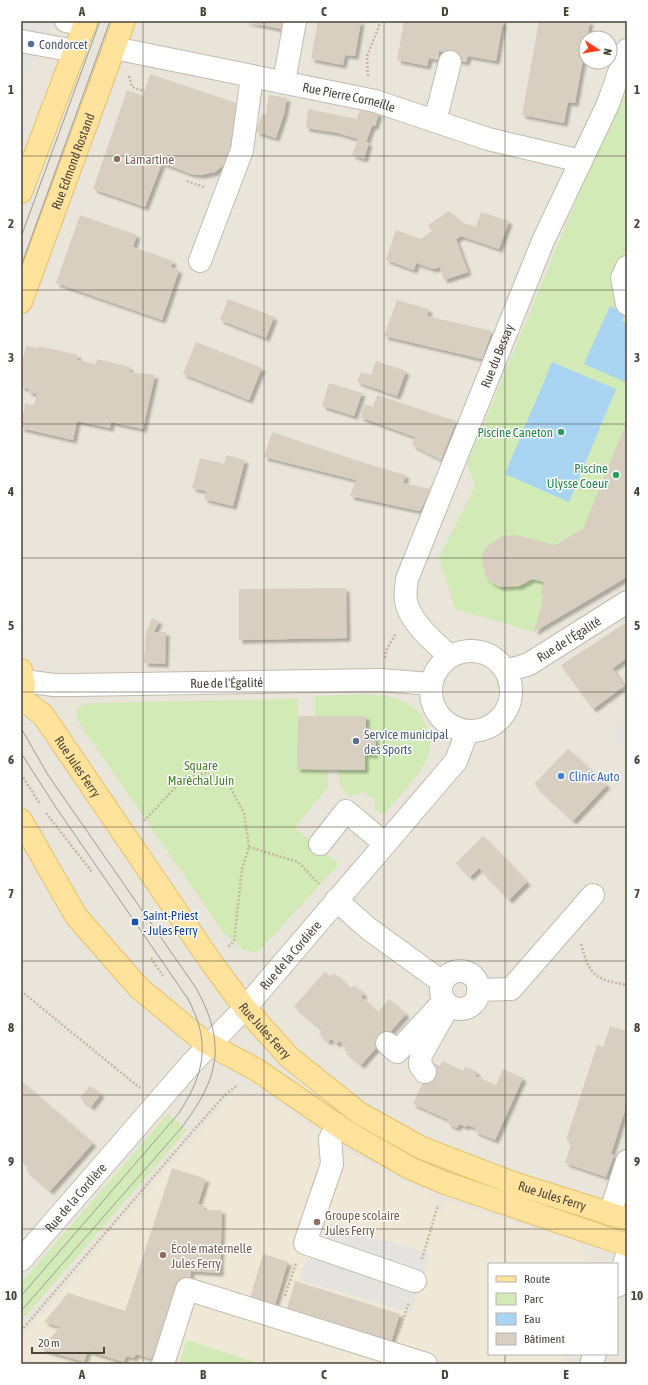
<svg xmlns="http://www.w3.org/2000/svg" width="648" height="1385" font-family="'Asap Condensed',sans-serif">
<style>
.residential{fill:#eae5da;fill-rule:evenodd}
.education{fill:#efe8d6}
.green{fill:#d2eab5}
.parking{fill:#e5e3e0}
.water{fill:#a9d4f2}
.building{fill:#d8cfc1;filter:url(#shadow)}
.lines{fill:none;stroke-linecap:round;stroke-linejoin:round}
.minor-casing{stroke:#c2bbae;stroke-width:24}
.major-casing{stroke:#e6c16a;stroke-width:24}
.path{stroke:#c4b79f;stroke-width:2.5;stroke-dasharray:2 2;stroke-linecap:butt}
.minor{stroke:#fff;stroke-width:22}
.major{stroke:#ffe39c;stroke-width:22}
.tram{stroke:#9a9a9a;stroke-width:1}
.grid{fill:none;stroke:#4b4439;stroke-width:1;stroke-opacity:0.55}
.service-dot{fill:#5c6f8a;stroke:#fff;stroke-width:1.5}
.education-dot{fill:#8d6e63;stroke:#fff;stroke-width:1.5}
.leisure-dot{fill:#2e9e5b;stroke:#fff;stroke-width:1.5}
.shop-dot{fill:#3f7fe0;stroke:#fff;stroke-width:1.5}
.transit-dot{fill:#1a4fb4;stroke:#fff;stroke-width:1.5}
.labels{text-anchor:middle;stroke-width:3;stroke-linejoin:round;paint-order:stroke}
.service-label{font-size:13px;fill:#4e5e75;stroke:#fff;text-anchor:start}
.street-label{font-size:13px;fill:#4b4439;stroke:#fff}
.education-label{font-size:13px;fill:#785e54;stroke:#fff;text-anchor:start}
.leisure-label{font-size:13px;fill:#27864d;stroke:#fff;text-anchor:end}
.park-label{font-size:13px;fill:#4a7f2a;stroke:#fff}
.shop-label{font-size:13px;fill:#366cbe;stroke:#fff;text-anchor:start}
.transit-label{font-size:13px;fill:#164399;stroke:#fff;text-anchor:start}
.neatline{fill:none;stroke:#4b4439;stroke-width:1.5}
.grid-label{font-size:13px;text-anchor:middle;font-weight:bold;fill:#4b4439}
</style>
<defs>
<filter id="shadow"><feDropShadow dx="3.5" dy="3.5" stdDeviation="1" flood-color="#0004"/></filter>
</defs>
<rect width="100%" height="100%" fill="#f6f3ec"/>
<path class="residential" d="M21 21H627V1364H21ZM586 38H610V62H586ZM489 1264H617V1354H489Z"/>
<path class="education" d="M233 1094 269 1098 316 1131 321 1160 338 1145 380 1170 435 1196 431 1208 443 1212 446 1201 578 1242 588 1256 591 1264H489V1354H567L563 1364H21V1339Z"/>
<path class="green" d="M627 91V577L534 632 455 609 439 557 475 486 467 464 593 160Z
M315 696C352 696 412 684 427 727 432 739 431 753 424 765 413 783 396 799 383 815L375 809 374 799 362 792 350 797 340 786 338 770H365V754L374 755 376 745 373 734H366V716H315Z
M298 699 297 769 328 770V786L295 828 339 864 257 953 243 950 223 932 77 720V708L86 703Z
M168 1114 187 1130 21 1321V1283Z
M187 1340 261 1364H179Z"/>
<path class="parking" d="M21 21H54L21 84Z
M627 720V753L611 731Z
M329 1223 430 1254 411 1313 300 1280 305 1263 324 1240Z"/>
<path class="water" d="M610 306 626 313 622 321 627 324V377L625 382 584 364Z
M552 362 616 389 569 502 505 474Z"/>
<path class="building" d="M243 21H286L285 30Z
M318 21H361L355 56 345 55 343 65 311 59Z
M404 21H503L496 61 468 56 466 62 445 58 446 52 439 51 438 60 429 58 427 66 397 60Z
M539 21H590L575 103 568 102 564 123 522 115Z
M150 74 242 105 234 146 225 164 215 172 201 175 191 174 162 163 145 207 93 189 127 90 143 96Z
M269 95 287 98 284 114 276 138 256 132 262 114H266Z
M308 109 357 119 360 109 379 113 375 126H372L366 142 369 143 364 159 352 155 358 139 338 133 306 128Z
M449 211 461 222 476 227 481 212 509 221 499 249 461 236 456 239 468 272 444 280 440 267 433 269 416 263 414 270 386 260 396 230 421 239 432 231 428 225Z
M80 215 137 235 133 247 173 261 171 267 179 270 162 320 56 283Z
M228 299 274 317 266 338 220 320Z
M397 300 429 309 427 316 492 331 482 359 384 336Z
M196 342 262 368 249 400 183 374Z
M26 346 38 348 39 346 78 355 77 360 96 364 97 359 130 367 129 372 155 375 143 429 111 422 110 428 77 421 73 440 21 428 25 403 34 405 37 394 28 392 29 389 21 387V367Z
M376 361 406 371 397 396 357 382 361 372 371 375Z
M329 383 362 393 354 416 322 406Z
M377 395 456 421 441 460 412 445 415 437 360 417 365 404 373 407Z
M627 421V577L534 632 544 595 540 594 544 582 532 579 519 586 500 587 492 583 486 577 482 562V554L487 546 503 536 515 535 555 545 583 529Z
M272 432 361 462 406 475 403 483 431 489 420 511 350 496 356 480 264 457Z
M226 455 245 460 233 506 204 499 206 491 192 488 200 458 224 464Z
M346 588 347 638 239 640V589Z
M152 618 159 621 154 632H166L165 664 144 663 146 632Z
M627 622V658L613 668 608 661 624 686 593 709 561 665Z
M298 716H366V734H374L376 744 374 755 365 754V770L297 769Z
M568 749 607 785 573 821 534 784Z
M483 836 527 882 509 900 479 868 470 877 456 863Z
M325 972 331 977 334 973 351 989 354 985 364 994 361 997 378 1012 389 999 406 1014 361 1065 344 1050 347 1048 339 1041 337 1044 331 1039 328 1042 319 1033 322 1030 294 1006Z
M610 1026 627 1031V1104L611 1154 614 1155 606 1177 565 1163 572 1142 566 1140 597 1045 603 1047Z
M442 1061 463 1071 465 1066 477 1072 475 1076 496 1085 503 1069 523 1078 495 1140 475 1132 476 1128 467 1125 466 1127 459 1124 457 1128 448 1124 449 1120 413 1104 432 1062 440 1066Z
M21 1081 93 1143 50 1191 26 1170 29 1167 21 1160Z
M90 1086 101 1094 91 1107 80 1098Z
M172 1168 206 1179 198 1204 203 1205 204 1210H222L220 1273 191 1271 190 1281 181 1278 155 1360 136 1354 134 1358 126 1356 124 1362 88 1351 84 1362 41 1349 60 1327 44 1322 68 1293 125 1311Z
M263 1254 288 1262 274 1308 249 1301Z
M295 1281 400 1314 390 1345 286 1312Z"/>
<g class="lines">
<g class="minor-casing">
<g id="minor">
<path d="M66 21 85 25"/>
<path d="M21 41 75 51"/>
<path id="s1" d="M114 48 375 101 488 139 581 161"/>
<path d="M284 82 295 21"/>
<path d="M435 121 450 62"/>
<path d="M200 261 242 150 252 76"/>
<path d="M627 267 622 278 627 304"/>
<circle cx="471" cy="691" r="40"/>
<path id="s2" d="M449 655C434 643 409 620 406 601 405 594 406 586 407 579L543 241 608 104 627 50"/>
<path id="s3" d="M507 671 529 664 627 602"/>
<path id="s4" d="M24 681 54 685H75L381 680 430 684"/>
<path d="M320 844 346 811 384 843"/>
<path d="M336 900 369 929 442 982"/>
<circle cx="460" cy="990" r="19"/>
<path d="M478 990 511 989 593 895"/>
<path d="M387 1043 397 1052 444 1001"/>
<path d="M425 1072 420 1065 421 1055 444 1014"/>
<path d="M337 1125 330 1139 332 1164 305 1243 415 1281"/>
<path d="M610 1214 627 1161"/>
<path id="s5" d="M21 1260 190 1065 245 1008 456 761 467 732"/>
<path d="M617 1286 627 1255"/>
<path d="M163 1364 187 1289 426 1364"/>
<path d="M591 1364 595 1354"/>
</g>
</g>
<g class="major-casing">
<g id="major">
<path d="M21 192 86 21"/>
<path id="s6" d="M21 302 124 21"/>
<path d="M21 670 24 686 21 695"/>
<path id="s7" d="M21 698 43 715 211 962 245 1008 289 1057 359 1113 422 1148 513 1183 627 1219"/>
<path d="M21 820 76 916 139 988 203 1041 257 1070 347 1132 410 1168 445 1183 627 1245"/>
</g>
</g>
<path class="path" d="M129 76 132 87 143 91
M368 76 367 56 381 21
M187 181 204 187
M385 658 386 651 396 633
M21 774 40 804
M46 813 92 872
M144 821 185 777 207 773 227 781 244 813 249 847 242 869 234 941 228 947
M249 847 298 862 319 884
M581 944C590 975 593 979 627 985
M151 958 163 976
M21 991 140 1088
M422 1259 438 1205
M285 1296 296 1263
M21 1331 193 1131 225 1095 238 1085
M399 1332 409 1302
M116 1364H119"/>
<use href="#minor" class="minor"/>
<use href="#major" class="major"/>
<path class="tram" d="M21 237 100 21
M21 266 110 21
M21 728 48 775 196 988C227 1044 219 1078 182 1127L21 1311
M21 753 55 806 188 999C211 1042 205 1073 179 1113L21 1296"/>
</g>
<path class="grid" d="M143 21V1364M264 21V1364M384 21V1364M505 21V1264M21 156H627M21 290H627M21 424H627M21 558H627M21 692H627M21 827H627M21 961H627M21 1095H627M21 1229H627M505 1354V1364"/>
<g class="service-dot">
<circle cx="31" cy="44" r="4"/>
<circle cx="356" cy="741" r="4"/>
</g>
<g class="education-dot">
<circle cx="117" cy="159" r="4"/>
<circle cx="317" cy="1222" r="4"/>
<circle cx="163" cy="1255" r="4"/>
</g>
<g class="leisure-dot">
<circle cx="561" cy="432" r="4"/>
<circle cx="616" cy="475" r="4"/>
</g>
<circle class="shop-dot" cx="561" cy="776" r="4"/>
<rect class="transit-dot" x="131" y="918" width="8" height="8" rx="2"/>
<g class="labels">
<g class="service-label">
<text x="39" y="49">Condorcet</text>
<text x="364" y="739">Service municipal<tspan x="364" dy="15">des Sports</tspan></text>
</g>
<g class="street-label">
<text dy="5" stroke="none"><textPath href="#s1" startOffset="240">Rue Pierre Corneille</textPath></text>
<text dy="5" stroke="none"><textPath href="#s6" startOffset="150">Rue Edmond Rostand</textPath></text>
<text dy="5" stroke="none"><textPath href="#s2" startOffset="333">Rue du Bessay</textPath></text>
<text dy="5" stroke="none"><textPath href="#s3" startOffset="70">Rue de l'Égalité</textPath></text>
<text dy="5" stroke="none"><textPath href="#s4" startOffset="203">Rue de l'Égalité</textPath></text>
<text dy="5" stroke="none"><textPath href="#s7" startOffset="90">Rue Jules Ferry</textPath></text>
<text dy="5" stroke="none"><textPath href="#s5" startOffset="407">Rue de la Cordière</textPath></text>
<text dy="5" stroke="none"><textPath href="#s7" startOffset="414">Rue Jules Ferry</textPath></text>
<text dy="5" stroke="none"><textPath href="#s7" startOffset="750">Rue Jules Ferry</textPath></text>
<text dy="5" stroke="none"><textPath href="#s5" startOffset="83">Rue de la Cordière</textPath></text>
</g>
<g class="education-label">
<text x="125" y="164">Lamartine</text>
<text x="325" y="1220">Groupe scolaire<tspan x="325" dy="15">Jules Ferry</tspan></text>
<text x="171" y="1253">École maternelle<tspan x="171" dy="15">Jules Ferry</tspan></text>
</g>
<g class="leisure-label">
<text x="553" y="437">Piscine Caneton</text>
<text x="608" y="473">Piscine<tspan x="608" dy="15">Ulysse Coeur</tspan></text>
</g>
<g class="park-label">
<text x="201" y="770">Square<tspan x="201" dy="15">Maréchal Juin</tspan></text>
</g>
<g class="shop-label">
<text x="569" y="781">Clinic Auto</text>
</g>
<g class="transit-label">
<text x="143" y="920">Saint-Priest<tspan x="143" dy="15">- Jules Ferry</tspan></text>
</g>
</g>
<rect width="648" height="1385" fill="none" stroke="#ffffff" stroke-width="44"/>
<rect x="488" y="1263" width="130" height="92" fill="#ffffff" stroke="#b7b4b0"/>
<rect x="496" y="1276" width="20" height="6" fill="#ffe39c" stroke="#b7b4b0"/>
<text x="524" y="1283" font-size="12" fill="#4b4439">Route</text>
<rect x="496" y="1293" width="20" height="12" fill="#d2eab5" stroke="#b7b4b0"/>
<text x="524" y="1303" font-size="12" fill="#4b4439">Parc</text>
<rect x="496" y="1313" width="20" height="12" fill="#a9d4f2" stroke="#b7b4b0"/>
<text x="524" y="1323" font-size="12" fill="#4b4439">Eau</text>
<rect x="496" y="1333" width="20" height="12" fill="#d8cfc1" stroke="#b7b4b0"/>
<text x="524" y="1343" font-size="12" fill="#4b4439">Bâtiment</text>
<g transform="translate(598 50) rotate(102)"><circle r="19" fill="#ffffff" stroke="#b7b4b0"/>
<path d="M0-3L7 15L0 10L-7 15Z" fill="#fc3f1d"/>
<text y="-6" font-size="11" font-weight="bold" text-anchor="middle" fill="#4b4439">N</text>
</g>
<path d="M32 1347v6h72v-6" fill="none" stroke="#4b4439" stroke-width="2"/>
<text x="38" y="1347" font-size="12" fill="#4b4439" stroke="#ffffff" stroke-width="3" paint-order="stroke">20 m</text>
<rect x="22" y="22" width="604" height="1341" class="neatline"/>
<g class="grid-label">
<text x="82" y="16">A</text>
<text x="203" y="16">B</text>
<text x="324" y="16">C</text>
<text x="445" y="16">D</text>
<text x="566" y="16">E</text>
<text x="11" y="94">1</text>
<text x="637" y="94">1</text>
<text x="11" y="228">2</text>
<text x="637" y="228">2</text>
<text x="11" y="362">3</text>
<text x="637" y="362">3</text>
<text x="11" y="496">4</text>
<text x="637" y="496">4</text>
<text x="11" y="630">5</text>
<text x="637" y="630">5</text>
<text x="11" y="764">6</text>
<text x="637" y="764">6</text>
<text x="11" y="898">7</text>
<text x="637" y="898">7</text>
<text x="11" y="1032">8</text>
<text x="637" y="1032">8</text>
<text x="11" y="1166">9</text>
<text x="637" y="1166">9</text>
<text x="11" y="1300">10</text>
<text x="637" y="1300">10</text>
<text x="82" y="1379">A</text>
<text x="203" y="1379">B</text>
<text x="324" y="1379">C</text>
<text x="445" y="1379">D</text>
<text x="566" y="1379">E</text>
</g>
</svg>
